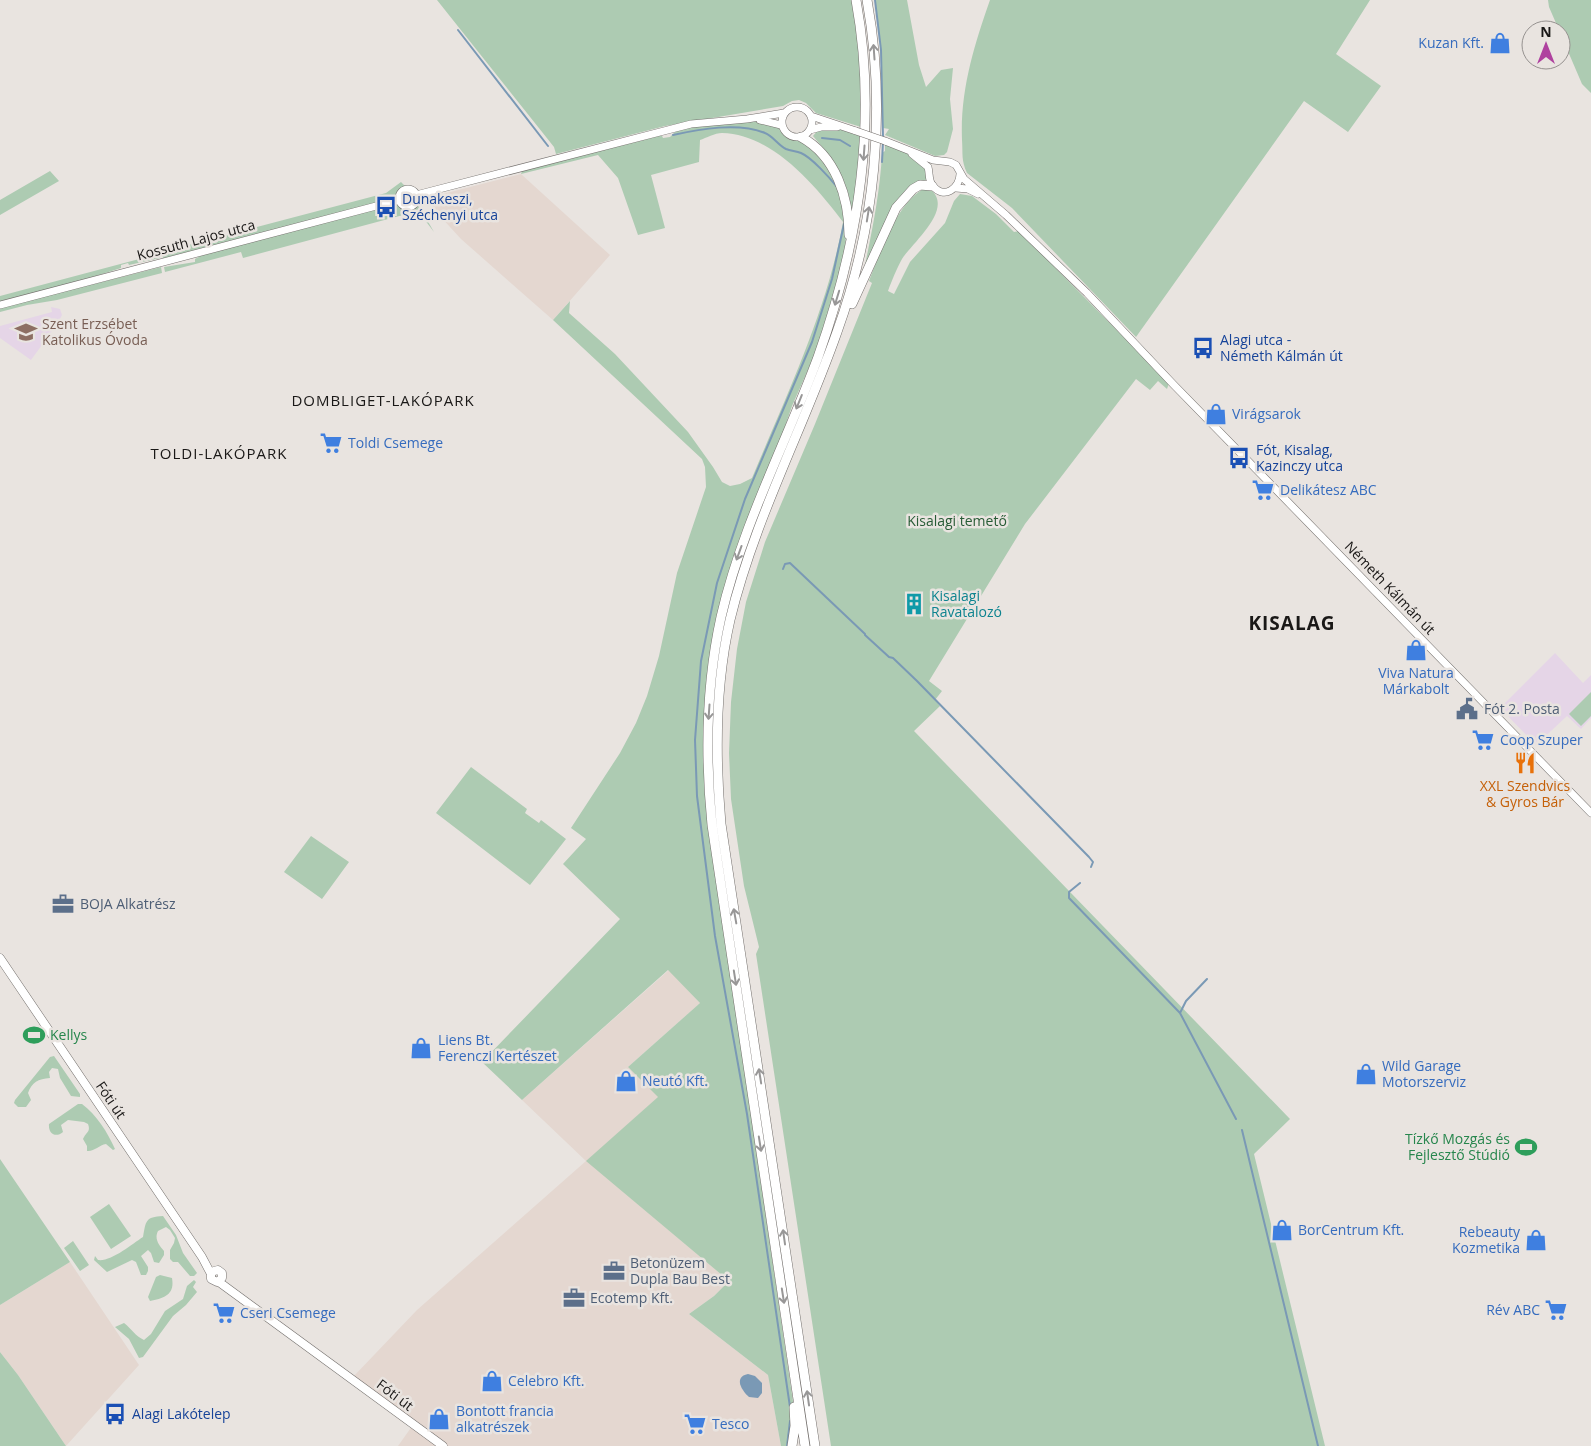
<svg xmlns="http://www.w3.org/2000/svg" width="1591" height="1446" font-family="'Open Sans',sans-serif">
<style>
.built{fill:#e4d7d0}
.education{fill:#e5d5e7}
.green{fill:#adcbb2}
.water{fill:#7a99b5}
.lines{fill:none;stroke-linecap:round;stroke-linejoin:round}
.stream{stroke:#7a99b5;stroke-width:2}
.tertiary-casing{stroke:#74706d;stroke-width:8}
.secondary-casing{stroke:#74706d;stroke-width:9}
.trunk-casing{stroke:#74706d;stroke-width:10}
.tertiary{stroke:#fff;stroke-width:7}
.secondary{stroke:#fff;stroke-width:8}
.trunk{stroke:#fff;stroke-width:9}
.tertiary-bridge-casing{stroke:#74706d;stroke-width:8;stroke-linecap:butt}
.tertiary-bridge{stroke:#fff;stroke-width:7}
.oneway{stroke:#989797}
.labels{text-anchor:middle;stroke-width:5;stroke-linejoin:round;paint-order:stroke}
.shop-label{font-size:14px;fill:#366cbe;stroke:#e9e4e0;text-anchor:start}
.transit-label{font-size:14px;fill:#164399;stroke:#e9e4e0;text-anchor:start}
.street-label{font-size:14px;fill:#1a1817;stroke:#e9e4e0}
.education-label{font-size:14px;fill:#785e54;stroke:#e9e4e0;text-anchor:start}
.park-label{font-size:14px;fill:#285c36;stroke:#e9e4e0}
.culture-label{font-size:14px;fill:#0d838f;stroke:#e9e4e0;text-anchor:start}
.service-label{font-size:14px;fill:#4e5e75;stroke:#e9e4e0;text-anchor:start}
.food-label{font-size:14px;fill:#c56008;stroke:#e9e4e0}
.leisure-label{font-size:14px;fill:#27864d;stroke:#e9e4e0;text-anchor:start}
.neighbourhood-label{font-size:15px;letter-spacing:1px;fill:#1a1817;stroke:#e9e4e0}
.district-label{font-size:19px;font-weight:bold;letter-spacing:1px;fill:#1a1817;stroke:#e9e4e0}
</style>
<rect width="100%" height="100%" fill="#e9e4e0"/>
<path class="built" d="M521 174 610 255 553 320 461 239 439 215 427 198Z
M669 970 700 1003 628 1067 659 1097 587 1161 729 1281 714 1296 689 1314 768 1375 781 1446H398L415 1422 353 1377 417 1310 586 1161 522 1100Z
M70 1262 139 1365 66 1446 18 1375 0 1352V1305Z"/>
<path class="education" d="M51 307 60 309 62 315 58 323 31 360 0 338V326L52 312Z
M1555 653 1583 683 1591 675V718L1581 729 1567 716 1536 745 1500 708Z"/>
<path class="green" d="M437 0H853L860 53 861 127 816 113 806 103 799 100 792 101 783 106 665 126 556 154 554 147Z
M875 0H907L919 65 926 87 941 70 953 68 950 99 953 129 947 152 944 155 935 156 885 135 889 129 883 128 881 50Z
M990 0H1370L1336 54 1381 86 1348 132 1304 101 1136 337 1012 208 967 173C961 160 963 154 962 140 960 90 974 46 990 0Z
M1548 0H1591V93L1582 84 1561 35V30H1559L1549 7Z
M748 121 762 122 777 126 787 138 801 141 814 149 840 186 847 224 844 260 815 354 792 406 774 459 736 556 705 717 725 937 794 1408 790 1446H781L768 1375 689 1314 714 1296 729 1281 586 1161 658 1097 628 1067 700 1003 668 970 522 1100 482 1062 620 919 563 864 586 839 571 828 620 753 636 723 647 696 659 656 677 573 706 487 705 467 702 459 553 320 570 301 569 313 615 354 688 432 713 467 722 482 730 486 740 484 752 478C787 394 827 311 843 222 815 185 772 134 722 133 715 133 706 138 700 140L699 162 651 175 665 228 638 235 618 178 598 155 521 174 522 171 659 136H662L663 138 670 137 676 131 692 127Z
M839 129 861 136 853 219C849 182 837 164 813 136L818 130Z
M885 144 903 151 925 164 927 179 910 188 864 270C872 231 880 193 882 153L885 151Z
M50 171 59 181 0 215V200Z
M401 182 408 189 407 192 402 196 163 259 162 252 386 193Z
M923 189 931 190C954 209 912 243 902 259 897 268 892 280 888 291L894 294 910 262 945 223 954 201 960 194 972 196 996 214 1014 232 1019 231 1169 383 1167 389 1158 381 1150 390 1136 379 1025 524 929 681 942 691 935 700 940 706 914 731 1290 1119 1254 1154 1325 1446H831L756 954 759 947 744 886 731 799 729 753 731 702 737 649 746 602 765 542 815 424 872 283 869 281C880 252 896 205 923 189Z
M406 202 419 206 434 232 418 211 243 258 241 252 165 272 164 267 195 262V259L204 254 374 209 376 211 389 210V207Z
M158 254 160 258 129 265 128 263 121 265V268L71 284 0 301V296Z
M161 267 162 273 57 300 27 305 0 312V308Z
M1591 692V716L1581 726 1569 714Z
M471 767 527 809 525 813 539 823 541 820 566 839 530 885 436 813Z
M311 836 349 862 322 899 284 872Z
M54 1056 80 1094V1097L71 1096 60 1078 58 1069 52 1068 49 1072 50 1078C38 1079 32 1082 28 1093L31 1100 26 1107H18L14 1103 15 1100 50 1057Z
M78 1104H82C96 1114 108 1133 115 1149L113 1150 106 1144C99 1145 94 1152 87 1151V1146L83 1139C86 1132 91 1132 88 1124L84 1122 68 1120 61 1125 63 1132C56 1138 48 1134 49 1124Z
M0 1159 70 1262 0 1305Z
M109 1204 131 1236 111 1249 90 1217Z
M163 1216 176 1235 183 1253 197 1273 194 1276H190L178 1262H173L170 1259V1250L174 1243 175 1238 170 1230 166 1227 158 1231C154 1239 159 1245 164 1251V1255L159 1263 154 1262 151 1253 148 1250 141 1256 148 1267V1271L146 1275H141L136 1262 132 1260 107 1272 94 1260 95 1256 98 1260C111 1262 132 1244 143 1237 146 1221 145 1217 163 1216Z
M73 1241 89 1265 80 1271 64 1248Z
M160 1275 172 1278C175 1295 164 1298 150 1301L148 1297 156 1277Z
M194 1280 196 1282 193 1287 197 1292 186 1305 173 1316 143 1357 139 1358 129 1339 115 1327 124 1323C132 1329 135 1336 144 1340L151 1334 165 1311 183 1299 187 1286Z
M0 1352 18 1375 66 1446H0Z"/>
<path class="water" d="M748 1374 755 1376 762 1383V1393L758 1398 749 1397C742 1391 733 1377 748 1374Z"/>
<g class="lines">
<path class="stream" d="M875 0 881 50 883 137
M458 30 548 146
M673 135C700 129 738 122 765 133 773 136 778 145 786 149 791 151 796 151 801 153 811 157 830 178 837 187
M822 138 840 140 850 146
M882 162 883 142
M783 569 785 564 790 563 865 634V635L889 657 893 658 917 681 1089 857 1093 862 1091 867
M1080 883 1069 892V898L1180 1013 1236 1119
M1180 1013 1186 1001 1207 979
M1242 1130 1318 1446
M790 1407 747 1114 715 936 697 796 695 740 701 661 717 583 745 499 812 342 832 279 844 224
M787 1446 790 1421"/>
<g class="tertiary-casing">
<path id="tertiary" d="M782 122a15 15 0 1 1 30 0a15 15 0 1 1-30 0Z
M811 116 856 131
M760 120 781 125
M810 130 821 127H837
M885 141 933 160 950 162 956 165 964 179 1006 215 1087 293 1173 384 1591 813
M912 154 928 167C930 174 928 181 933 186 944 200 960 188 960 174
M956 188 968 189 978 194
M399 198a9 9 0 1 1 18 0a9 9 0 1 1-18 0Z
M416 195 691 124 747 119 784 113
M0 305 399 200"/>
</g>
<g class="secondary-casing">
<path id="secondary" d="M0 958 202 1257 211 1274V1279L217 1282 222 1278V1273L218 1270 214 1271 211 1274
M219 1282 443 1446"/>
</g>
<g class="trunk-casing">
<path id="trunk" d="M801 137C836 156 849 198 849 235
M852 304 896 208 913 189 920 185 932 186
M792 1446 795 1426 794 1407
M805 1446 712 825C705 755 706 685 721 617 742 526 786 443 818 357 859 242 878 121 856 0
M815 1446 721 824C715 757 715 686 730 620 754 520 803 429 837 332 875 227 887 111 867 0"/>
</g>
<use href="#tertiary" class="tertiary"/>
<use href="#secondary" class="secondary"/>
<use href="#trunk" class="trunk"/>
<g class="tertiary-bridge-casing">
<path id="tertiary-bridge" d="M856 131 885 141"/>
</g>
<use href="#tertiary-bridge" class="tertiary-bridge"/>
</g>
<defs><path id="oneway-shaft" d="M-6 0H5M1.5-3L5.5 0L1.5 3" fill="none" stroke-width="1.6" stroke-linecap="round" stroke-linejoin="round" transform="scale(1.25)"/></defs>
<g class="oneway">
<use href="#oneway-shaft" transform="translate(874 52) rotate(-94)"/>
<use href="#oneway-shaft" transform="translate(864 153) rotate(94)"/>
<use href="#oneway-shaft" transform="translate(868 214) rotate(-81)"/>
<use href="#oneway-shaft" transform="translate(837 298) rotate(107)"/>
<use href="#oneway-shaft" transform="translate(799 402) rotate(112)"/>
<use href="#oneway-shaft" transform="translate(739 553) rotate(110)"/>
<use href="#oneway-shaft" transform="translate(709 712) rotate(94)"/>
<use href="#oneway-shaft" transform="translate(735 916) rotate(-100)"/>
<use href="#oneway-shaft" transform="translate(735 978) rotate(81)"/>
<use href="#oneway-shaft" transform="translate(760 1076) rotate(-99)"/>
<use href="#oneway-shaft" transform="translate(760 1144) rotate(81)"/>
<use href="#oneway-shaft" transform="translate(784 1237) rotate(-98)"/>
<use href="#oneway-shaft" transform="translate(783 1296) rotate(81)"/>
<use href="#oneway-shaft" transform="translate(808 1398) rotate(-98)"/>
</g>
<defs>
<g id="shop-bare" transform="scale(1.725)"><path d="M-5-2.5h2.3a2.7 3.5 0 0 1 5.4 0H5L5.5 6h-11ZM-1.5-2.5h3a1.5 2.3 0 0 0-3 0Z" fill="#3f7fe0" stroke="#e9e4e0" stroke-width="2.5" paint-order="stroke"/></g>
<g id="bus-bare" transform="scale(1.725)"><path d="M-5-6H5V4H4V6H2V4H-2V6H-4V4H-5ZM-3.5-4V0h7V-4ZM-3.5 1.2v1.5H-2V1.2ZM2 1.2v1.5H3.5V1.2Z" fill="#1a4fb4" stroke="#e9e4e0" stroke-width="2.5" paint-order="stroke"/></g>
<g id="school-bare" transform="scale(1.725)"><path d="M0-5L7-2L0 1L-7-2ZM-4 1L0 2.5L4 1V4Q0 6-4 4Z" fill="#8d6e63" stroke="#e9e4e0" stroke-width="2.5" paint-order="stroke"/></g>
<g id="supermarket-bare" transform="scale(1.725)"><path d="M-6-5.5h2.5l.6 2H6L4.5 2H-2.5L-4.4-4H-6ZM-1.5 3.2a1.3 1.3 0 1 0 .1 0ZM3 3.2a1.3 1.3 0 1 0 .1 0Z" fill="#3f7fe0" stroke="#e9e4e0" stroke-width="2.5" paint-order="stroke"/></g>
<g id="building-bare" transform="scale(1.725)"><path d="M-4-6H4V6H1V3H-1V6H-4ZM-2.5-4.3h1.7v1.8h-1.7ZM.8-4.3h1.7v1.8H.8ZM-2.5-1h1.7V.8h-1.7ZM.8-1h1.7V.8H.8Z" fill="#0f9aa8" stroke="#e9e4e0" stroke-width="2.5" paint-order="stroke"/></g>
<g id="civic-bare" transform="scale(1.725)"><path d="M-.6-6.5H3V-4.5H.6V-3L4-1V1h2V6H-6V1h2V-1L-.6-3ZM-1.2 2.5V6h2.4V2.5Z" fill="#5c6f8a" stroke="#e9e4e0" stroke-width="2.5" paint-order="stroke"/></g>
<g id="restaurant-bare" transform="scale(1.725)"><path d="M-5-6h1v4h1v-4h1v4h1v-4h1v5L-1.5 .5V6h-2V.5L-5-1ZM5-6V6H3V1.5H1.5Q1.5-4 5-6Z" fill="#e8710a" stroke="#e9e4e0" stroke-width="2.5" paint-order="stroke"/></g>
<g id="office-bare" transform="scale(1.725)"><path d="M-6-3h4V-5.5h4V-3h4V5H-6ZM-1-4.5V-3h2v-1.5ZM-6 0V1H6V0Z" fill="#5c6f8a" stroke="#e9e4e0" stroke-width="2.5" paint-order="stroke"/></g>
<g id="stadium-bare" transform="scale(1.725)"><path d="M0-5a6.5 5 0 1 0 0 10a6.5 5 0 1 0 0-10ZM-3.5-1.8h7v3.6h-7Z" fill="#2e9e5b" stroke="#e9e4e0" stroke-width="2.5" paint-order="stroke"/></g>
</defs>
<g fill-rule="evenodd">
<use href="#shop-bare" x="1500" y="43"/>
<use href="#bus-bare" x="386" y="207"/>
<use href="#school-bare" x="26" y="332"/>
<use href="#bus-bare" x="1203" y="348"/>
<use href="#shop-bare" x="1216" y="414"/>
<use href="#supermarket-bare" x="331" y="443"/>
<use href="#bus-bare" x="1239" y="458"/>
<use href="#supermarket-bare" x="1263" y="490"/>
<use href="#building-bare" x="914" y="604"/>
<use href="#shop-bare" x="1416" y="650"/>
<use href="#civic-bare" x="1467" y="709"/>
<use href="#supermarket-bare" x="1483" y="740"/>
<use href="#restaurant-bare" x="1525" y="763"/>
<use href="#office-bare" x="63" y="904"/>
<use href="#stadium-bare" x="34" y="1035"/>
<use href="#shop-bare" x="421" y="1048"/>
<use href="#shop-bare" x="1366" y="1074"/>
<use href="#shop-bare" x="626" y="1081"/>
<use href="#stadium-bare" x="1526" y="1147"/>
<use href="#shop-bare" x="1282" y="1230"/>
<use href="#shop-bare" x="1536" y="1240"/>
<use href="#office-bare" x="614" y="1271"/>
<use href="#office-bare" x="574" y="1298"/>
<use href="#supermarket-bare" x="1556" y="1310"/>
<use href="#supermarket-bare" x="224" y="1313"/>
<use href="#shop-bare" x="492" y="1381"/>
<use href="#bus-bare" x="115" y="1414"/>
<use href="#shop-bare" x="439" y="1419"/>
<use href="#supermarket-bare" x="695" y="1424"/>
</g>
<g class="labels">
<g class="shop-label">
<text x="1484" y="48" text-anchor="end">Kuzan Kft.</text>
<text x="1232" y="419">Virágsarok</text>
<text x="348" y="448">Toldi Csemege</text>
<text x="1280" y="495">Delikátesz ABC</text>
<text x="1416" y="678" text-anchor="middle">Viva Natura<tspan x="1416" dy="16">Márkabolt</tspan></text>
<text x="1500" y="745">Coop Szuper</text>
<text x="438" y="1045">Liens Bt.<tspan x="438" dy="16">Ferenczi Kertészet</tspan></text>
<text x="1382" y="1071">Wild Garage<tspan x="1382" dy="16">Motorszerviz</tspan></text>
<text x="642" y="1086">Neutó Kft.</text>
<text x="1298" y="1235">BorCentrum Kft.</text>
<text x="1520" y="1237" text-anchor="end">Rebeauty<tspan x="1520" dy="16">Kozmetika</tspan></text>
<text x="1540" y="1315" text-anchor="end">Rév ABC</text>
<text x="240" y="1318">Cseri Csemege</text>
<text x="508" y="1386">Celebro Kft.</text>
<text x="456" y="1416">Bontott francia<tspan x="456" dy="16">alkatrészek</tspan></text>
<text x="712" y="1429">Tesco</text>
</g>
<g class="transit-label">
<text x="402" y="204">Dunakeszi,<tspan x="402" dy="16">Széchenyi utca</tspan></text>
<text x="1220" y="345">Alagi utca -<tspan x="1220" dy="16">Németh Kálmán út</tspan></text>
<text x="1256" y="455">Fót, Kisalag,<tspan x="1256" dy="16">Kazinczy utca</tspan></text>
<text x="132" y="1419">Alagi Lakótelep</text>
</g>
<g class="street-label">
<text transform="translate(196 240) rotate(-15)" y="5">Kossuth Lajos utca</text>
<text transform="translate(1390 588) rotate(46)" y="5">Németh Kálmán út</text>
<text transform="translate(111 1100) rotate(56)" y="5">Fóti út</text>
<text transform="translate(395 1395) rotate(37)" y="5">Fóti út</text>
</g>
<g class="education-label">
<text x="42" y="329">Szent Erzsébet<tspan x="42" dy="16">Katolikus Óvoda</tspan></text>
</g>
<g class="park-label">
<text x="957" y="526">Kisalagi temető</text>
</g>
<g class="culture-label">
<text x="931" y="601">Kisalagi<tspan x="931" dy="16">Ravatalozó</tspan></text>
</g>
<g class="service-label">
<text x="1484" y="714">Fót 2. Posta</text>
<text x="80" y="909">BOJA Alkatrész</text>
<text x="630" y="1268">Betonüzem<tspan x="630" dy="16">Dupla Bau Best</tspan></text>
<text x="590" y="1303">Ecotemp Kft.</text>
</g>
<g class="food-label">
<text x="1525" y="791">XXL Szendvics<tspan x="1525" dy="16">&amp; Gyros Bár</tspan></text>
</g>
<g class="leisure-label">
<text x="50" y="1040">Kellys</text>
<text x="1510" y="1144" text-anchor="end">Tízkő Mozgás és<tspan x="1510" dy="16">Fejlesztő Stúdió</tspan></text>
</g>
<g class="neighbourhood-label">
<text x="383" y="406">DOMBLIGET-LAKÓPARK</text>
<text x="219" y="459">TOLDI-LAKÓPARK</text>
</g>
<g class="district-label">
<text x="1292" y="630">KISALAG</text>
</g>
</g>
<g transform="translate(1546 45)"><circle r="24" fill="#e9e4e0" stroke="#969290"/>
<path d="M0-4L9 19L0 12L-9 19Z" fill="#af419f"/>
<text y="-8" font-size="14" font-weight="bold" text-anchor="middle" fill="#1a1817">N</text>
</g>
</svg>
